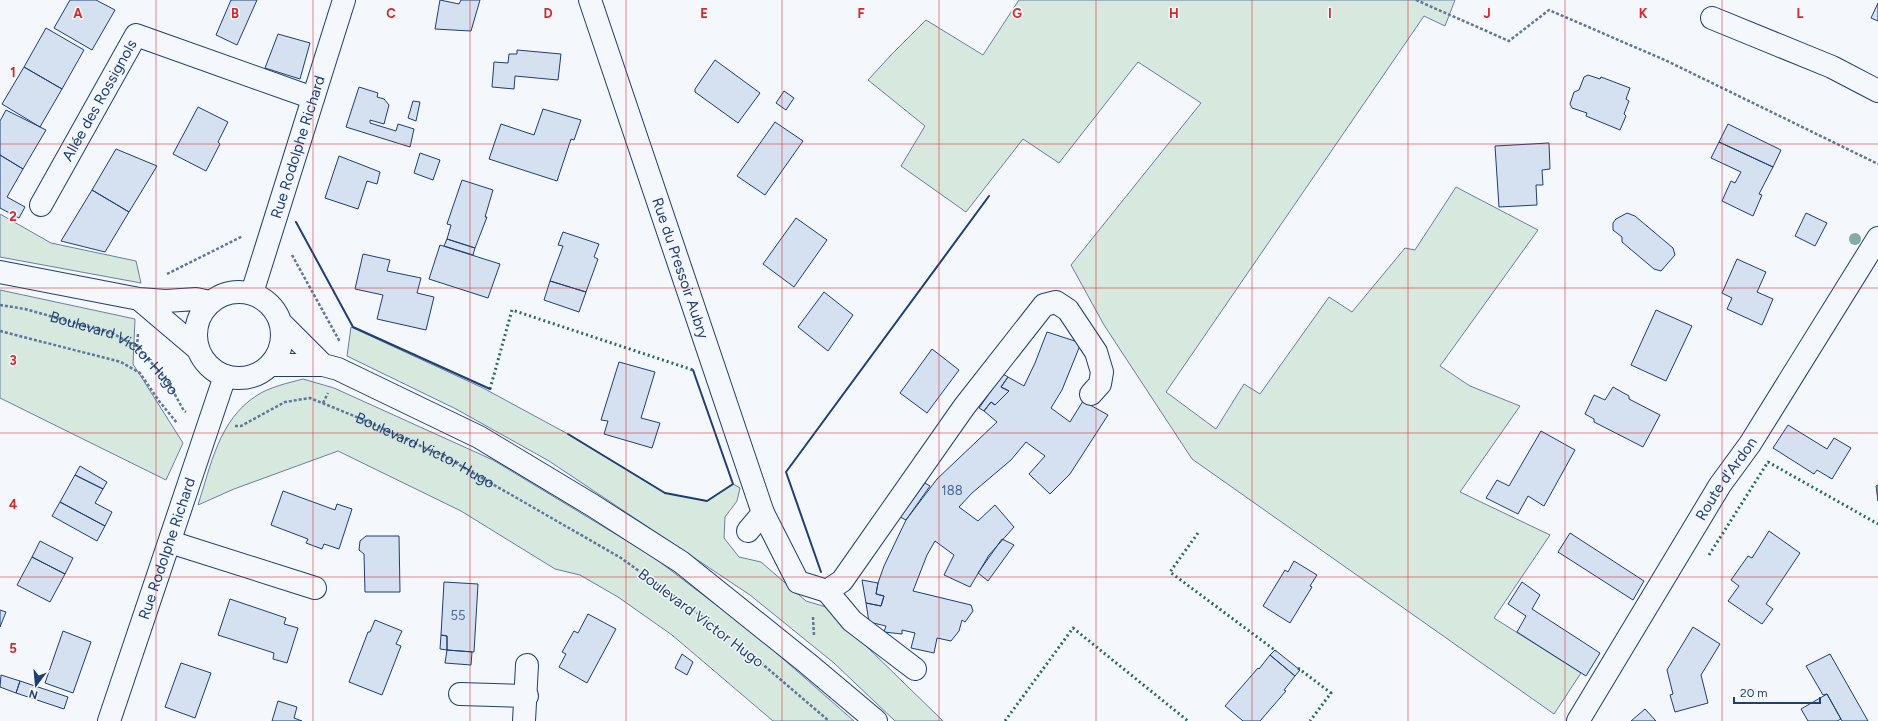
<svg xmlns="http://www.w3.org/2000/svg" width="1878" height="721" font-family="Figtree,sans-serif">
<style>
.green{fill:#d7e8df;stroke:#687fa3}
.building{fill:#d5e0f0;stroke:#1d3f73}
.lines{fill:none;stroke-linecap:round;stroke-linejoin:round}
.minor-casing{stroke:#1d3f73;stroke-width:24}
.major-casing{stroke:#1d3f73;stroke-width:24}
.path{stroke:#5e769c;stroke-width:2.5;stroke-dasharray:3 2;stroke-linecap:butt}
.minor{stroke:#f4f7fb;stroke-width:22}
.major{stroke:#f4f7fb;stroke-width:22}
.hedge{stroke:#2c6c60;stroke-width:3;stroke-dasharray:2 3;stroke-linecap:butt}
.wall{stroke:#1d3f73;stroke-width:2}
.tree{fill:#86aba6}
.grid{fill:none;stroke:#d62828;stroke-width:1;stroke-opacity:0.55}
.labels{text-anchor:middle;stroke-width:3;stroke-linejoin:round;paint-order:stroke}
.number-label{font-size:13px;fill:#4b6792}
.street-label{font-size:15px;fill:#1d3f73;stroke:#f4f7fb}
.grid-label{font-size:13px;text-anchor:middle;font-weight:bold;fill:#d62828;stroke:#f4f7fb;stroke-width:3;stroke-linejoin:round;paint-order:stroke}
</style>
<rect width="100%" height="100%" fill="#f4f7fb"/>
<path class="green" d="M1019 0H1455L1445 26 1424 16 1166 392 1216 429 1244 384 1260 394 1329 297 1352 312 1405 248 1415 250 1456 187 1538 230 1440 366 1470 386 1520 406 1460 492 1550 535 1494 618 1581 673 1554 714 1192 459 1104 325 1071 265 1201 103 1138 62 1059 163 1023 139 966 212 901 166 925 126 868 80 892 54 926 20 983 55Z
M0 214 51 243 136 261 141 283 0 257Z
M0 290 135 319 133 364 183 443 166 480 0 398Z
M351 327 483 388 568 434 665 493 707 501 733 484 740 488 737 501 725 517 724 538 739 557 761 562 806 601 826 607 943 721H895L834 663 750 595 549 461 456 409 347 356Z
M303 379 334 388 493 460 652 556 757 636 854 721H773L672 635 618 597 580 575 555 569 461 511 338 451 234 489 198 505C211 465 219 420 256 396 269 387 288 383 303 379Z"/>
<path class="building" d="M70 0H96L115 10 92 50 54 28Z
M231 0H257L237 45 216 35Z
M440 0 459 4 461 0H480L471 31 435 29Z
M1878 3V21L1871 18Z
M46 28 84 50 62 89 24 67Z
M278 34 310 43 300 79 265 68Z
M517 50 561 54 558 80 515 76 514 89 492 87 494 62 508 63 509 54H517Z
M715 60 760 93 738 123 695 92V89Z
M24 67 62 89 40 127 2 104Z
M1588 75 1600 79 1601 77 1630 88 1626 99 1629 101 1624 114 1626 116 1620 130 1586 116 1587 113 1572 108 1570 104 1574 92 1579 90 1584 77Z
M359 87 378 93 377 97 384 99 389 105 384 124 370 120V123L396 131 398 124 414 129 410 147 346 127Z
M784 91 794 98 786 110 776 103Z
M413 101 420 102 416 121 408 118Z
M198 107 228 122 218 142 220 144 206 171 173 154Z
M543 109 581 120 574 140 571 139 557 181 489 159 501 124 534 135Z
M6 110 46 130 23 169 0 155V121Z
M775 122 803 141 765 195 737 176Z
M1728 124 1781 150 1773 167 1719 142Z
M1719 142 1773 167 1759 194 1762 195 1753 216 1722 201 1731 181 1735 183 1741 172 1711 158Z
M1549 143 1550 169 1542 170 1543 185H1536L1537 205 1499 207 1495 146Z
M116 149 157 166 129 212 92 190Z
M420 153 440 160 433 180 414 173Z
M0 155 23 169 7 197 25 207 19 218 0 208Z
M339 156 380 172 377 184 367 181 358 209 325 198Z
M462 180 493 190 485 217H487L475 248 447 239 451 225 447 224Z
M92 190 129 212 105 252 61 241Z
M1627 213 1635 216 1673 248 1675 255 1661 271 1654 269 1622 242V237L1613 230V223L1616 219Z
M1806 213 1827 223 1815 246 1795 236Z
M796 218 827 240 794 287 763 264Z
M563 232 599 244 594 257 598 259 586 292 550 281 563 246 558 245Z
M447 239 475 248 473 255 444 246Z
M440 245 500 264 488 298 429 279Z
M363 254 390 260 387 271 421 278 417 293 434 297 426 330 377 319 383 295 355 289Z
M1737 259 1766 272 1757 292 1773 299 1762 325 1727 309 1732 298 1722 293Z
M550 281 586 292 579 312 544 300Z
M824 292 853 315 828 351 798 327Z
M1656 310 1692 326 1666 381 1631 365Z
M1047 332 1081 343 1062 390 1051 408 1070 422 1083 401 1108 415 1070 474 1050 494 1029 474 1045 456 1026 442 1011 460 972 493 959 507 978 521 995 505 1014 527 989 555 970 587 944 575 954 555 935 541 927 555 913 591 971 605 973 611 965 622 962 620 959 631 951 641 937 638 934 653 911 648 915 633 902 630V634L884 632 886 626 869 622 866 603 881 606 884 596 876 594 878 583 884 566 906 520 937 479 997 422 984 411 991 402 995 405 1009 391 1001 387 1008 377 1024 386 1035 363Z
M932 349 959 370 927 413 900 393Z
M619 362 655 372 641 418 660 423 652 448 604 434 608 421 601 420Z
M1003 374 1008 377 1001 387 1009 391 995 405 991 402 984 411 979 408Z
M1613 387 1629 396V399L1660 415 1643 447 1594 422V419L1585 414 1594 395 1605 400Z
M1788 425 1827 449 1834 438 1851 448 1832 479 1817 470 1814 474 1773 448Z
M1541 431 1575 450 1544 506 1528 496 1518 514 1486 498 1497 480 1509 486Z
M80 466 107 482 103 489 75 475Z
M75 475 103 489 95 503 112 512 105 526 60 502Z
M925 483 930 486 906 520 900 517Z
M1878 485V501L1876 486Z
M283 491 335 510 337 504 352 509 339 549 324 544 322 549 306 543 308 539 271 525Z
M60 502 105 526 97 541 52 516Z
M1769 531 1800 553 1766 604 1773 609 1762 624 1728 601 1739 586 1731 580 1748 556 1752 558Z
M1570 533 1644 581 1633 600 1558 552Z
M366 536H399L400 592H365L364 554 359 550 360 541Z
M1002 539 1014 545 988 581 978 573Z
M40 541 73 558 65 574 32 557Z
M32 557 65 574 50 602 17 585Z
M1294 561 1317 575 1310 586 1312 587 1290 623 1263 606 1285 570 1288 572Z
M862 580 878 583 876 594 884 596 881 606 866 603Z
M444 582 478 584 474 652 447 650V636L441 635Z
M1522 582 1540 595 1532 609 1600 653 1586 676 1517 632 1526 616 1508 604Z
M230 599 286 618 284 624 298 628 287 663 273 659 274 653 218 635Z
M0 610 6 612 0 627Z
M588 614 616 629 587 683 559 667 566 654 562 652 574 631 578 633Z
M375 620 402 631 396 644 401 646 382 695 349 682 368 632H370Z
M1693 627 1720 644 1701 675 1708 703 1675 712 1670 695 1673 694 1667 670Z
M63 631 91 642 73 693 45 683Z
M441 635 447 636V650L440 649Z
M447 650 472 652 471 665 445 663Z
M1275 650 1300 670 1295 676 1270 655Z
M682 654 693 662 687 675 675 668Z
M1830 654 1868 721H1842L1827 694 1823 695 1806 666Z
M1270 655 1295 676 1284 690 1286 691 1260 721H1243L1225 706 1258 668 1259 669Z
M181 663 211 673 195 718 165 707Z
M1 675 20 681 16 693 0 687Z
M20 681 68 697 64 709 16 693Z
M1827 694 1841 719 1837 721H1808L1801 709Z
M278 701 297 707 294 718 302 721H272Z
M1645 709 1656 721H1631Z"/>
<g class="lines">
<g class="minor-casing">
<g id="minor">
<path id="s3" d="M590 0 763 513 748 531"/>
<path d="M1712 18 1832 67 1878 91"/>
<path id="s4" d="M41 205 136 35 313 98"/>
<path id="s5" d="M252 293 344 0"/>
<path d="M763 513 798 582 827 591"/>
<path d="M170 542 315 588"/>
<path d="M915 669 852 621 827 591 842 581 964 407 1044 305 1056 302 1068 310 1096 352 1102 372 1100 384 1091 394"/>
<path d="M460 694 527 696"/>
<path id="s6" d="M109 721 225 376"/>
<path d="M524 721 527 665"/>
<path id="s7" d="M1578 721 1720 485 1750 444 1878 238"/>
</g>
</g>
<g class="major-casing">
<path id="major" d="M0 272 139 299 166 301 196 299 210 302
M196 335a43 43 0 1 1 86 0a43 43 0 1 1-86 0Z
M139 299 198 349
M281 323 323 365
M270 365H323L338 369 479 437 592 505 681 562 807 663 876 721"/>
</g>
<g class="path">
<path d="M1416 0 1509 41 1549 10 1667 61 1878 164"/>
<path d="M292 255 340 342"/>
<path d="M167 274 243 236"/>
<path id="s1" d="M0 305 25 309 114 334 137 347 167 380 184 411 186 412"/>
<path d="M0 331 121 362 140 373 159 401 177 423"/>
<path d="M137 347 138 333"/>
<path d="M323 403 328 393"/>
<path id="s2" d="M235 426H241L285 402 310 398 364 420 449 459 621 558 726 634"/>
<path d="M813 617 814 636"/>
<path d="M753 656 829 721"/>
</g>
<use href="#minor" class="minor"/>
<use href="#major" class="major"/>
<path class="hedge" d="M490 389 512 310 693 370
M1198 533 1170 572 1276 651
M1709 555 1768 462 1878 524
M1298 668 1331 693 1310 721
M1005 721 1073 628 1188 721"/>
<path class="wall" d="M296 222 353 327 490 389
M568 434 665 493 707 501 733 484 693 370
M821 572 786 472 989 196"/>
</g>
<circle class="tree" cx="1855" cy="239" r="6"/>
<path class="grid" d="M156 0V721M313 0V721M470 0V721M626 0V721M782 0V721M939 0V721M1096 0V721M1252 0V721M1408 0V721M1565 0V721M1722 0V721M0 144H1878M0 288H1878M0 433H1878M0 577H1878"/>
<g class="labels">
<g class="number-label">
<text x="952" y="495">188</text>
<text x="458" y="620">55</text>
</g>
<g class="street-label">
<text dy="5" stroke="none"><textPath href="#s4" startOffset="120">Allée des Rossignols</textPath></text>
<text dy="5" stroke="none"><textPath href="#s5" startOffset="153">Rue Rodolphe Richard</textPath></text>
<text dy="5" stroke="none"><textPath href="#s3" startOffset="283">Rue du Pressoir Aubry</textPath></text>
<text dy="5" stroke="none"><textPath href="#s1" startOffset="128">Boulevard Victor Hugo</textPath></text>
<text dy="5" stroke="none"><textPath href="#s2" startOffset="208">Boulevard Victor Hugo</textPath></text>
<text dy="5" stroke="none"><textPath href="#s7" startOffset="284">Route d'Ardon</textPath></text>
<text dy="5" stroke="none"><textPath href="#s6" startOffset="182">Rue Rodolphe Richard</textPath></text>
<text transform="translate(701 618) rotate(37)" y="5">Boulevard Victor Hugo</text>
</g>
</g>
<g class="grid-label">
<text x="78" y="18">A</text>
<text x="235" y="18">B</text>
<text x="391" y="18">C</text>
<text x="548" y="18">D</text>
<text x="704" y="18">E</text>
<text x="861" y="18">F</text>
<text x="1017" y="18">G</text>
<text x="1174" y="18">H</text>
<text x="1330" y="18">I</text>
<text x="1487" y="18">J</text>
<text x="1643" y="18">K</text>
<text x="1800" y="18">L</text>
<text x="13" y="77">1</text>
<text x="13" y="221">2</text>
<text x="13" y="365">3</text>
<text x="13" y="509">4</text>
<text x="13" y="653">5</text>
</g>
<g transform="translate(36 685) rotate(196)" stroke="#f4f7fb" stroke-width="3" paint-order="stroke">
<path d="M0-3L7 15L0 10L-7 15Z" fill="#1d3f73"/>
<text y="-6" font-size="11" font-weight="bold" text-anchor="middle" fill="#1d3f73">N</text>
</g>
<path d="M1734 697v6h86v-6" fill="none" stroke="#1d3f73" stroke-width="2"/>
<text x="1740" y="697" font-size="12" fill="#1d3f73" stroke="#f4f7fb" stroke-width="3" paint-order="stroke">20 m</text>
</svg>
